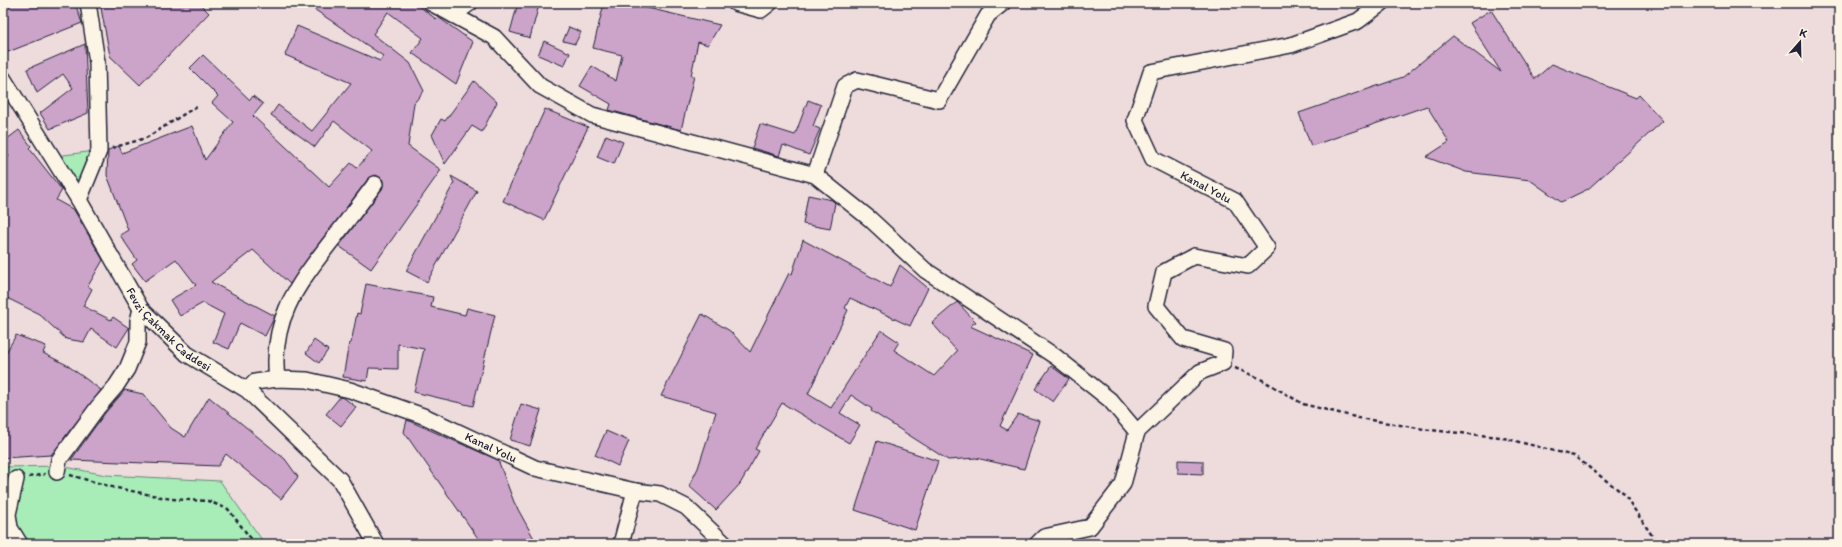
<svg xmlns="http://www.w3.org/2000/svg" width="1842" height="547" font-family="Itim,sans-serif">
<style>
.green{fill:#a8ecb7;stroke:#658779}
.building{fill:#cca3c9;stroke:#22223b}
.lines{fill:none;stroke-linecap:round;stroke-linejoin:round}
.minor-casing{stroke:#22223b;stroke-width:18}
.path{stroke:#22223b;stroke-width:2.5;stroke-dasharray:4 3;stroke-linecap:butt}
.minor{stroke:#fcf5e5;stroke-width:15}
.labels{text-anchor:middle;stroke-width:3;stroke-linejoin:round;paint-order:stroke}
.street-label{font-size:12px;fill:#22223b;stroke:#fcf5e5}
</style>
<rect width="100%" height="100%" fill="#eedcdd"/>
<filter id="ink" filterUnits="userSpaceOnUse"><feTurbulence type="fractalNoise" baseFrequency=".025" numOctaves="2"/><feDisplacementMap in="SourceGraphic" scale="8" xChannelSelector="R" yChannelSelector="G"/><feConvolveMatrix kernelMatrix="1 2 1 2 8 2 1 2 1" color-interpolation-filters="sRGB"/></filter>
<g filter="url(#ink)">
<path class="green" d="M95 151 78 193 56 156Z
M60 466 106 475 220 481 265 544H3V467Z"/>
<path class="building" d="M3 3H75L82 23 8 52 3 39Z
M100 3H199L209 13 140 85 110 56Z
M305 3H415L436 19 438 17 473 42 456 84 412 53 423 38 388 12 373 34 410 63 424 91 414 103 408 146 441 170 371 269 339 246 382 189 383 180 376 175 368 179 290 284 253 250 211 282 275 316 265 336 240 323 229 349 213 342 224 314 203 303 180 316 170 300 196 285 176 259 145 281 132 264 137 260 120 235 128 230 107 175 108 150 119 146 122 153 192 126 205 160 233 122 212 103 218 96 190 68 203 55 250 100 253 96 263 104 253 116 329 187 351 163 357 168 372 151 334 121 315 147 271 115 278 105 312 131 351 83 285 55 297 26 380 61 383 56Z
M518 3H531L539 5 530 38 510 32Z
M604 3H626L720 25 708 45 698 42 691 76H694L681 130 609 110 611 104 580 86 592 66 616 81 622 55 593 48Z
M1491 10 1535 79 1552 64 1636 98 1639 95 1663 121 1588 189 1561 202 1530 180 1466 172 1426 157 1449 142 1427 106 1311 146 1299 113 1403 77 1453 36 1501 72 1470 23Z
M569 27 581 32 575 44 563 41Z
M544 41 570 53 564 66 538 55Z
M85 44 88 113 50 129 40 113 73 88 63 74 37 93 27 69Z
M474 81 497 102 482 132 472 126 445 164 432 135 441 119 445 121Z
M808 100 821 105 813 126 820 129 809 155 783 145 779 156 752 148 760 124 795 135Z
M545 109 588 127 544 220 503 201Z
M19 130 31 146 29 148 62 190 56 200 74 210 103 260 88 286 92 289 83 306 111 320 113 317 129 328 117 347 91 329 84 342 66 339 39 314 3 296V166L9 156 3 149V142Z
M606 135 623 142 614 164 597 157Z
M451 176 477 191 427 282 406 271 454 183Z
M808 195 832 200 835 203 830 229 803 224Z
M803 240 890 287 900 265 928 288 910 326 850 298 845 308 848 310 808 394 831 408 881 330 899 342 894 350 934 376 957 351 932 323 957 302 976 322 970 326 1033 355 1000 426 1007 430 1018 414 1040 421 1024 469 976 458 948 460 871 411 872 409 851 395 840 413 860 425 849 443 782 403 755 449 759 451 740 484 716 510 689 486 698 468 716 412 661 396 702 314 730 331 750 352 789 273 792 274Z
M366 284 433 297 431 307 465 315 467 308 495 315 473 406 414 392 424 349 398 344V369L369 368 367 381 343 377 349 343H351L357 313 360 314Z
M16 335 46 346 43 353 67 365 101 390 51 455 3 458V358Z
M314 340 328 350 319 363 306 353Z
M1051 366 1069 379 1053 402 1035 389Z
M125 390 143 394 171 428 185 437 209 397 285 459 298 477 281 499 226 454 218 466 71 460 105 413Z
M340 397 344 398 356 407 341 426 326 414Z
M521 404 541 410 530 446 510 440Z
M407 420 498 460 514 502 537 544H482L404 432Z
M606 431 629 441 618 466 595 455Z
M877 441 938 461 915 530 855 510Z
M1178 460 1203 461V474L1178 473Z"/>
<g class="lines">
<g class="minor-casing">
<g id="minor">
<path d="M431 3 494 37 540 86 592 115 815 175 870 219 925 270 1056 357 1110 400 1137 432"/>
<path d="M735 3 761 10 770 3"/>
<path d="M453 15 470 3"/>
<path id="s1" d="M3 78 79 200 141 309 187 354 247 390 340 480 376 544"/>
<path d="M815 175 845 86 857 80 939 100 988 15 1003 3"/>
<path d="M79 200 99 151 97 62 88 3"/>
<path d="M277 379C270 321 296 287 329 244 345 224 360 204 375 184"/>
<path id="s2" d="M247 390 255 382 277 379 307 380 350 390 426 417 535 468 635 491 660 494 686 507 725 544"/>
<path d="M57 472 59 460 98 407 116 386 127 369 138 342V321L141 309"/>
<path d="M16 479 8 514 10 528 20 544"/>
<path d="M621 544 635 491"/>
<path d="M1037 544 1044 537 1090 527 1123 484 1137 432 1200 372 1223 363 1224 351 1183 339 1156 306 1164 272 1194 256 1248 266 1267 248 1235 201 1153 159 1135 120 1151 72 1291 45 1358 21 1382 3"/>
</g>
</g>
<path class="path" d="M112 148 146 138 197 106
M1235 368 1259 378 1303 404 1359 418 1430 430 1500 437 1574 456 1624 494 1653 537 1656 544
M70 475 112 487 171 499 208 501 228 509 255 544
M29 477 45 474"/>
<use href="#minor" class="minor"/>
</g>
</g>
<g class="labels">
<g class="street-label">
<text transform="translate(1206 187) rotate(28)" y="4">Kanal Yolu</text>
<text dy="4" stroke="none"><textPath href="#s1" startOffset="303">Fevzi Çakmak Caddesi</textPath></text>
<text dy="4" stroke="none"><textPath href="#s2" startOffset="260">Kanal Yolu</textPath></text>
</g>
</g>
<rect width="1842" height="547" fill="none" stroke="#fcf5e5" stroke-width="16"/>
<rect x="8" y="8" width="1826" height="531" fill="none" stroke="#22223b" stroke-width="1.5" filter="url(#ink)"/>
<g transform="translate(1800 42) rotate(20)" stroke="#fcf5e5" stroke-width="3" paint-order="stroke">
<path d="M0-3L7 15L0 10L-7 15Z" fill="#22223b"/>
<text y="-6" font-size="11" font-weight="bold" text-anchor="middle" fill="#22223b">K</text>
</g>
</svg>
